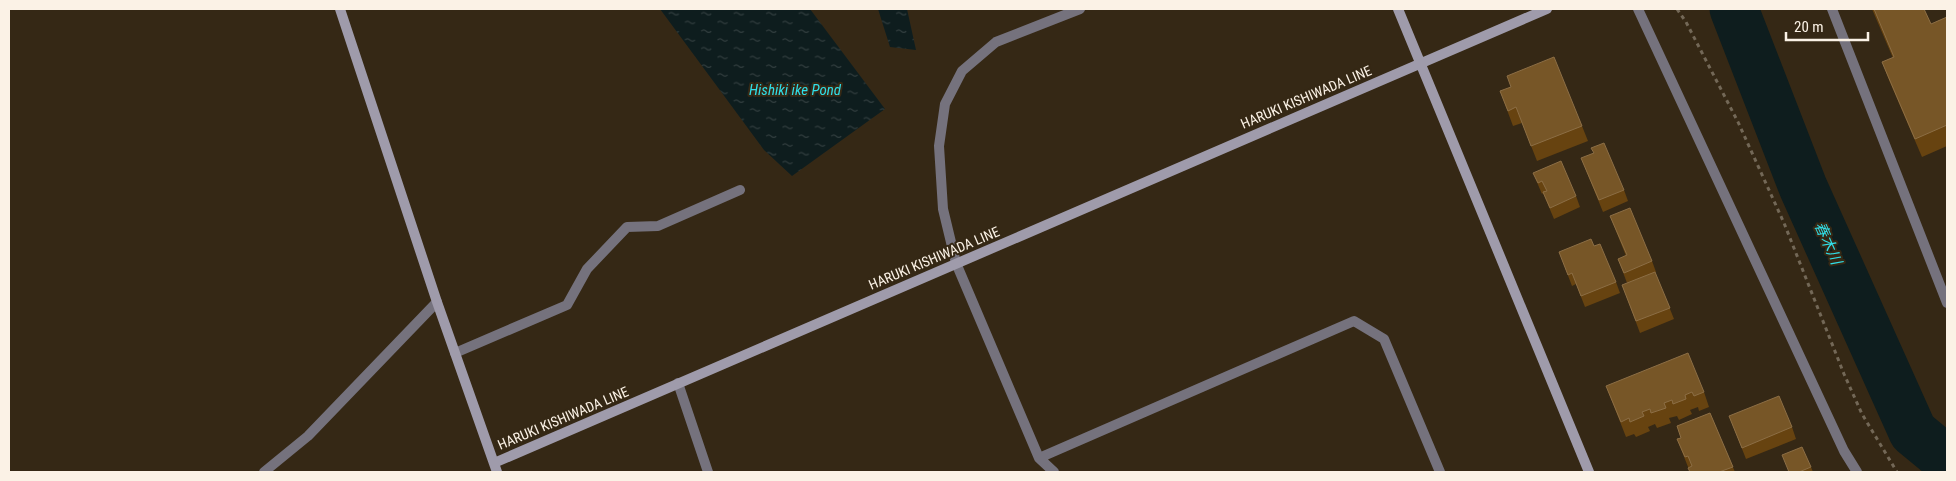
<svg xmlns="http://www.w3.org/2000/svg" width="1956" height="481" font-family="'Roboto Condensed','Noto Sans JP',sans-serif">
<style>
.water{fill:url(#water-ripples)}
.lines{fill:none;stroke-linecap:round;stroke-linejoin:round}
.river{stroke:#0e1d1e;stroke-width:49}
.path{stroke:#736857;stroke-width:3;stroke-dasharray:4 4;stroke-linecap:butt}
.street{stroke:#75727d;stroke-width:10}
.secondary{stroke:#9f9bab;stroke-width:10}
.wall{fill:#674310}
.building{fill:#775627;stroke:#8c6e45}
.labels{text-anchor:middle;stroke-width:4;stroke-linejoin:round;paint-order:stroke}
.street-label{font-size:14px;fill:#fbf2e6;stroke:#352815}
.water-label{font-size:15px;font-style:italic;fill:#30dfe9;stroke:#352815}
</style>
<defs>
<pattern id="water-ripples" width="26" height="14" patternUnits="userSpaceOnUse" patternTransform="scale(1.25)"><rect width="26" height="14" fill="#0e1d1e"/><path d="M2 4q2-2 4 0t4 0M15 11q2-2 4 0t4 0" fill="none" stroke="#323e3f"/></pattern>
</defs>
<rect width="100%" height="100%" fill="#352815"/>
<path class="water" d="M660 9H810L885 109 792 176 764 150Z
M878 9H907L916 50 890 47Z"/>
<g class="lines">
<path class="river" d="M1734 9 1803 187 1913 432 1947 460"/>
<path class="path" d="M1677 9 1686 22 1738 122 1784 223 1844 374 1862 414 1897 472"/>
<path class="street" d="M1638 9 1844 451 1857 472
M1832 9 1947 303
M455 353 567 305 587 269 627 227 658 226 740 190
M678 383 708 472
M1039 458 1354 321 1384 339 1440 472
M264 472 308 436 437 302
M1054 472 1039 458 956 263 943 209 939 146 945 104 962 71 996 42 1080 9"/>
<path class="secondary" d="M340 9 437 302 497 472
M1398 9 1589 472
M494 463 1547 9"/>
</g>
<path class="wall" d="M1872 9H1924L1931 24 1947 17V146L1922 157 1889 80 1882 62 1893 58Z
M1500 91 1582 126 1588 141 1537 161 1522 123 1513 126Z
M1581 158 1624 190 1628 201 1603 212Z
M1533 173 1576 196 1580 207 1554 219 1543 193 1542 194Z
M1610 216 1652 261 1656 272H1655L1674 319 1640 333 1622 285 1627 283 1618 259 1626 256Z
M1594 246 1616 282 1620 293 1585 307 1576 284 1572 286 1559 252Z
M1606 386 1704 392 1709 407 1699 411 1698 407 1690 410 1692 414 1679 420 1677 416 1669 418 1671 423 1657 428 1655 424 1648 427 1650 431 1636 437 1634 434 1626 437Z
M1710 413 1735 472H1690L1677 439 1681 438 1677 426Z
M1729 416 1792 427 1796 439 1746 459Z
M1811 467 1813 472H1789Z"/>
<path class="building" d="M1874 9H1924L1931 24 1947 17V125L1915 139 1882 62 1894 57Z
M1554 57 1582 126 1531 146 1516 107 1508 111 1500 91 1511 87 1507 76Z
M1604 143 1624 190 1599 200 1581 158 1594 153 1591 148Z
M1561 161 1576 196 1550 208 1543 192 1547 191 1542 181 1538 183 1533 173Z
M1630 208 1652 261 1624 273 1618 259 1627 255 1610 216Z
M1591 239 1594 246 1600 244 1616 282 1581 296 1572 273 1568 275 1559 252Z
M1655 272 1670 308 1636 321 1622 285Z
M1688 353 1704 392 1694 396 1692 392 1685 395 1686 399 1673 404 1672 400 1664 403 1666 408 1651 413 1650 409 1642 412 1644 416 1630 422 1629 418 1621 422 1606 386Z
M1779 396 1792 427 1742 448 1729 416Z
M1710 413 1733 467 1719 472H1690L1688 468 1692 466 1688 456 1685 457 1677 439 1681 438 1677 426Z
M1802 447 1811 467 1799 472H1789L1782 455Z"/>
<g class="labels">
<g class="street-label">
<text transform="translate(1306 97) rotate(-23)" y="5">HARUKI KISHIWADA LINE</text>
<text transform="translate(934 258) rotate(-23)" y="5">HARUKI KISHIWADA LINE</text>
<text transform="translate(563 418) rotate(-23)" y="5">HARUKI KISHIWADA LINE</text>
</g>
<g class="water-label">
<text x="795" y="95">Hishiki ike Pond</text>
<text transform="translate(1828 243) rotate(66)" y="5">春木川</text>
</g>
</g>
<rect width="1956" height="481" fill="none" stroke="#fbf2e6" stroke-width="20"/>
<path d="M1786 32v8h82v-8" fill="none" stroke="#fbf2e6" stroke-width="2.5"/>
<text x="1794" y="32" font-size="15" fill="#fbf2e6" stroke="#352815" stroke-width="4" paint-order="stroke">20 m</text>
</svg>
